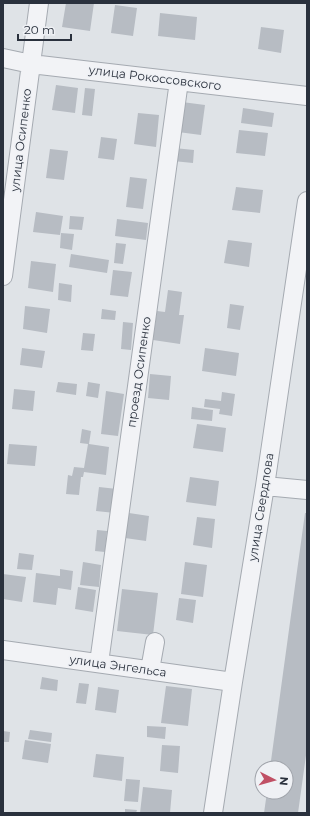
<svg xmlns="http://www.w3.org/2000/svg" width="310" height="816" font-family="Montserrat,sans-serif">
<style>
.building{fill:#b7bcc3}
.lines{fill:none;stroke-linecap:round;stroke-linejoin:round}
.minor-casing{stroke:#a5aab1;stroke-width:20}
.minor{stroke:#f2f3f6;stroke-width:18}
.labels{text-anchor:middle;stroke-width:3;stroke-linejoin:round;paint-order:stroke}
.street-label{font-size:12px;fill:#2a313d;stroke:#eff1f5}
</style>
<rect width="100%" height="100%" fill="#dfe3e7"/>
<path class="building" d="M66 3H94L90 31 62 27Z
M115 5 137 8 133 36 111 33Z
M160 13 197 17 195 40 158 36Z
M261 27 284 30 281 53 258 49Z
M56 85 78 88 75 113 52 110Z
M85 88 95 89 92 116 82 115Z
M182 102 205 105 201 135 178 132Z
M243 108 274 113 272 127 241 123Z
M138 113 159 115 156 147 134 144Z
M239 130 268 133 265 156 236 153Z
M101 137 117 139 114 160 98 158Z
M174 148 194 150 193 163 173 161Z
M50 149 68 151 64 180 46 178Z
M130 177 147 179 143 209 126 207Z
M236 187 263 190 260 213 232 210Z
M36 212 63 216 60 235 33 232Z
M70 216 84 217 82 230 69 229Z
M117 219 148 223 146 240 115 236Z
M61 233 74 234 72 250 60 248Z
M228 240 252 243 249 267 224 263Z
M116 243 126 244 123 264 114 263Z
M71 254 109 260 107 273 69 267Z
M31 261 56 264 53 292 28 288Z
M113 270 132 272 128 297 110 295Z
M59 283 72 285 71 302 58 300Z
M168 290 182 292 179 315H184L180 344 153 340 157 311 165 312Z
M230 304 244 306 240 330 227 328Z
M25 306 50 309 47 333 23 329Z
M102 309 116 311 115 320 101 319Z
M123 322 133 323 131 350 121 349Z
M83 333 95 334 93 351 81 350Z
M22 348 45 351 42 368 20 365Z
M205 348 239 353 236 376 202 371Z
M150 374 171 376 169 400 148 398Z
M58 382 77 384 76 395 56 392Z
M88 382 100 384 98 398 86 396Z
M14 389 35 391 33 411 12 409Z
M106 391 124 394 118 436 101 434Z
M222 392 235 394 232 416 219 414 220 409 204 407 205 399 221 401Z
M192 407 213 410 212 421 191 419Z
M197 424 226 428 223 452 193 448Z
M82 429 91 431 89 444 109 447 106 475 84 472 83 477H81L79 495 66 494 68 475 72 476 74 467 84 468 88 444 80 443Z
M9 444 37 446 35 466 7 464Z
M190 477 219 481 216 506 186 502Z
M99 487 117 489 115 513 96 511Z
M129 513 149 516 146 541 125 538Z
M305 513H307V748L298 813H264L267 792H286V768H270Z
M197 517 215 519 212 548 193 545Z
M97 530 107 531 105 552 95 551Z
M19 553 34 555 32 570 17 569Z
M83 562 101 565 99 587 80 585Z
M185 562 207 565 203 597 181 594Z
M60 569 73 571 71 590 58 588 56 605 33 602 36 573 60 576Z
M3 574 26 577 22 602 3 599Z
M78 587 96 590 93 612 75 609Z
M122 589 158 593 153 635 117 631Z
M179 598 196 600 193 623 176 620Z
M42 677 58 680 57 691 40 689Z
M79 683 89 684 86 704 76 703Z
M166 686 192 689 188 726 161 723Z
M98 687 119 690 116 713 95 710Z
M147 726 166 727 165 739 147 737Z
M30 730 52 733 51 742 28 739Z
M3 731 10 732 9 742H3Z
M25 740 51 744 48 763 22 759Z
M162 745 180 746 178 773 160 771Z
M96 754 124 757 122 781 93 777Z
M126 779 140 780 138 802 124 801Z
M143 787 172 790 170 813H140Z
M125 809 137 810 136 813H125Z"/>
<g class="lines">
<g class="minor-casing">
<path id="minor" d="M3 58 31 64 307 96
M3 276 39 3
M265 486 307 490
M3 650 233 682
M99 663 179 81
M150 670 155 642
M213 813 233 682 265 486 307 201"/>
</g>
<use href="#minor" class="minor"/>
</g>
<g class="labels">
<g class="street-label">
<text transform="translate(155 78) rotate(7)" y="4">улица Рокоссовского</text>
<text transform="translate(21 140) rotate(-83)" y="4">улица Осипенко</text>
<text transform="translate(139 372) rotate(-82)" y="4">проезд Осипенко</text>
<text transform="translate(261 507) rotate(-81)" y="4">улица Свердлова</text>
<text transform="translate(118 666) rotate(8)" y="4">улица Энгельса</text>
</g>
</g>
<rect width="310" height="816" fill="none" stroke="#2a313d" stroke-width="8"/>
<g transform="translate(274 780) rotate(96)"><circle r="19" fill="#eff1f5" stroke="#a0a4ab"/>
<path d="M0-3L7 15L0 10L-7 15Z" fill="#c05065"/>
<text y="-6" font-size="11" font-weight="bold" text-anchor="middle" fill="#2a313d">N</text>
</g>
<path d="M18 34v6h53v-6" fill="none" stroke="#2a313d" stroke-width="2"/>
<text x="24" y="34" font-size="12" fill="#2a313d" stroke="#eff1f5" stroke-width="3" paint-order="stroke">20 m</text>
</svg>
